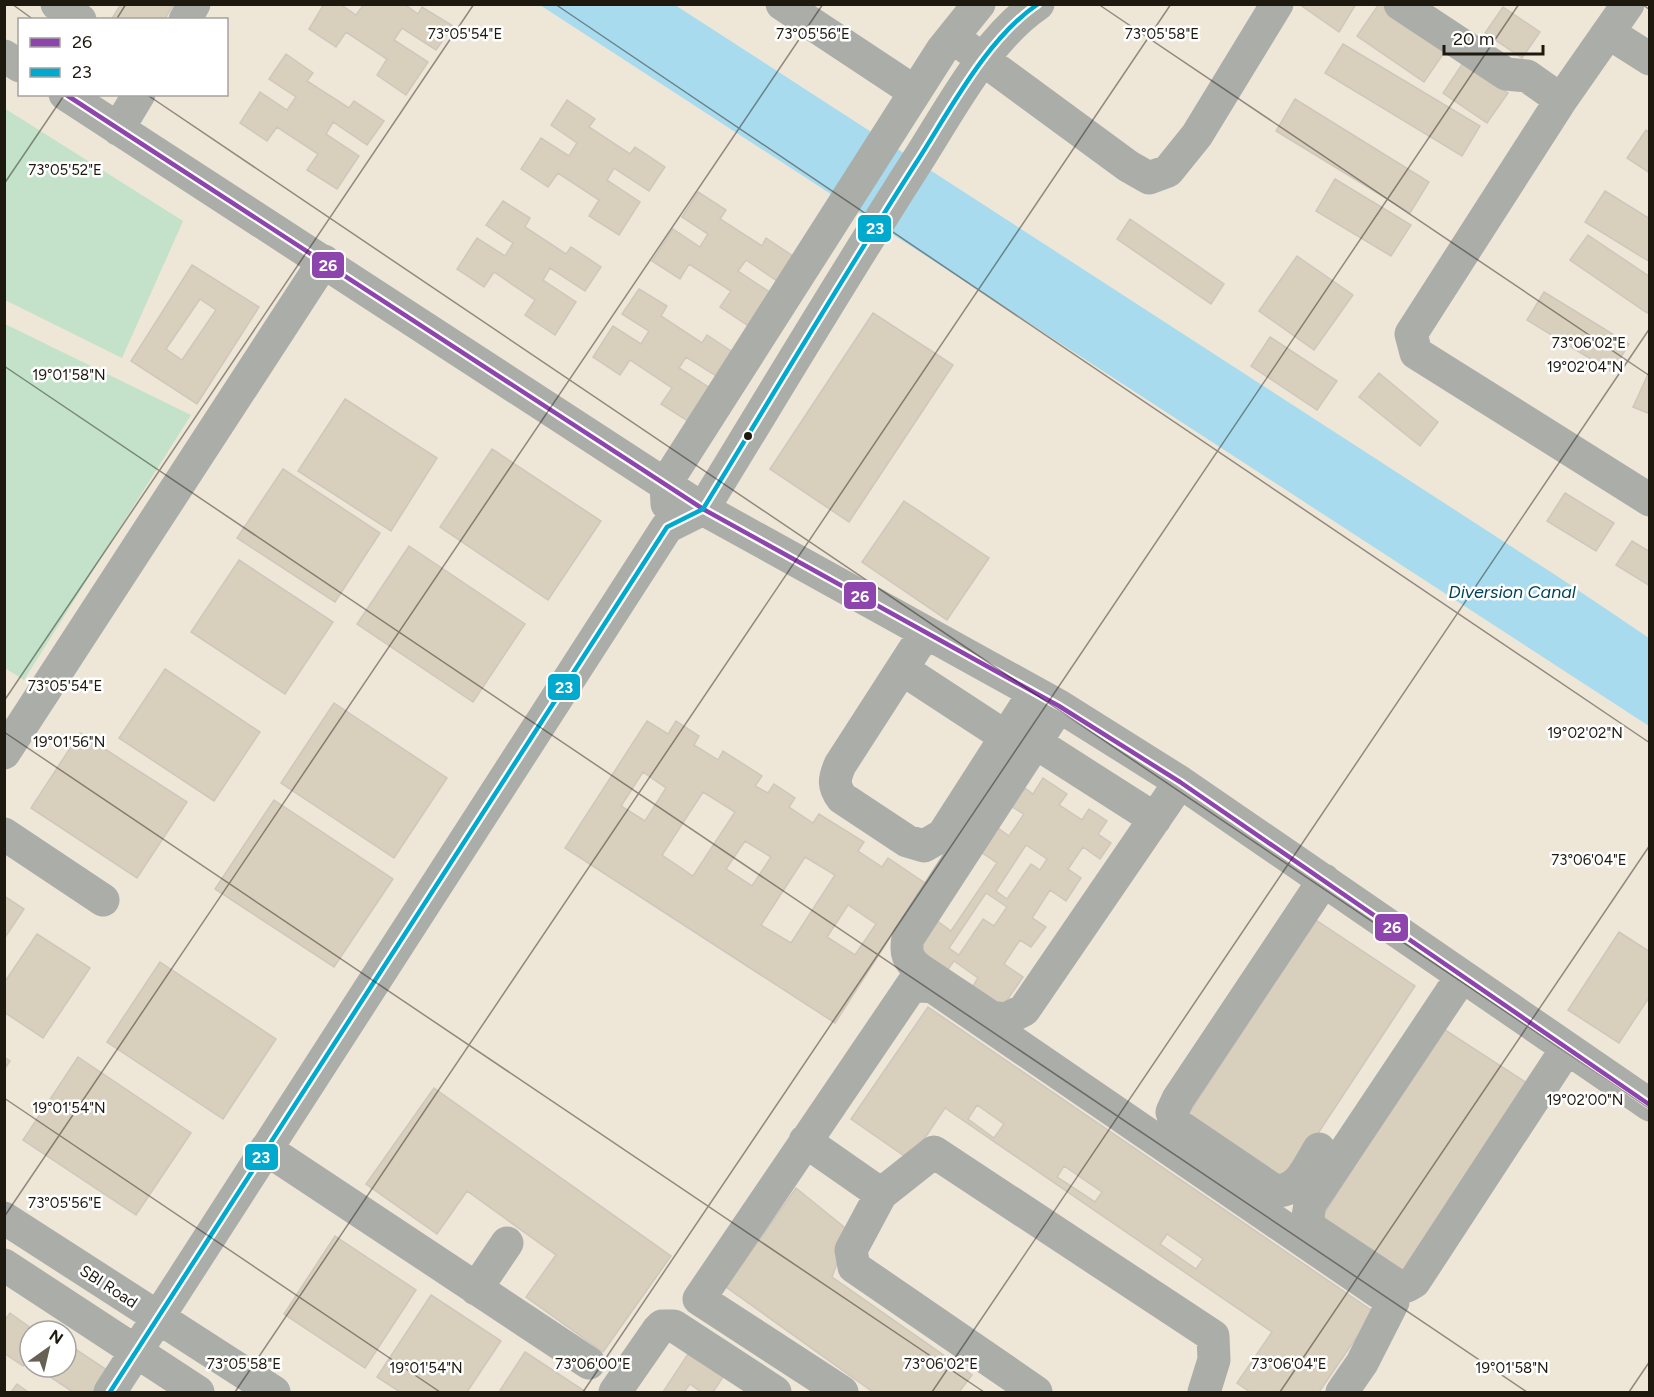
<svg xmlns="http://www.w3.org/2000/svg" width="1654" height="1397" font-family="Figtree,sans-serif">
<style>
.green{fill:#c3e2c9}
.water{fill:#a9dbee}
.building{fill:#d9cfbd;stroke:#cec7bc;stroke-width:1.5;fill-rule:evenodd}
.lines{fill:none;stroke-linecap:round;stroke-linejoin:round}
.minor{stroke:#abada9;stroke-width:33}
.bus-1-casing{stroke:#fff;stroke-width:9}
.bus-2-casing{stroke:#fff;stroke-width:9}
.bus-1{stroke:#8e44ad;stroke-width:4.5}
.bus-2{stroke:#00a9ce;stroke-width:4.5}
.ticks{fill:none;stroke:#1e190f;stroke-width:1.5;stroke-opacity:0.45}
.bus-dot{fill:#1e190f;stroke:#fff;stroke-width:2}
.labels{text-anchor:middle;stroke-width:5;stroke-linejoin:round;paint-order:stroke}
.street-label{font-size:16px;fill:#1e190f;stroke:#fff}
.water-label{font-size:18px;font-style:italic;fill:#00435a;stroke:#fff}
.ticks-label{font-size:15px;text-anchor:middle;fill:#1e190f;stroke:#fff;stroke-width:5;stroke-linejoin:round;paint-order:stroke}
.line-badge{stroke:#fff;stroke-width:2}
.badge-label{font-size:16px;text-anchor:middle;font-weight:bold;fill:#fff}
</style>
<rect width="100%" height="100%" fill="#eee6d7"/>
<path class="green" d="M4 108 183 221 122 358 5 300Z
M5 324 191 415 24 680 5 668Z"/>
<path class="water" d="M540 5H675L1557 576 1649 638V726Z"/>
<path class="building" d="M121 4H174L164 20H111Z
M324 4H340L356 15 364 4H404L418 14 422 7 453 26 436 50 402 28 394 40 428 62 406 95 377 75 387 59 346 32 336 47 309 29Z
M1299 4H1356L1339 32Z
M1379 4H1388L1448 47 1424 82 1357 36Z
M1503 7 1540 32 1522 58 1485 33Z
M1343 44 1480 126 1462 156 1325 73Z
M286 54 313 73 307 81 349 108 354 101 384 121 367 145 333 122 326 134 359 156 337 189 307 170 318 154 277 127 267 141 240 123 260 92 287 110 296 97 269 79Z
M1463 63 1508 93 1487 123 1443 93Z
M1295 99 1429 182 1410 213 1276 131Z
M567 100 595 119 589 127 630 154 635 147 665 167 649 191 614 168 607 180 640 202 619 235 589 216 599 200 558 173 548 187 521 169 541 138 569 156 577 143 551 125Z
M1646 130 1650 133V173L1627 158Z
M1335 179 1411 225 1391 256 1316 211Z
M1605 191 1650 219V262L1585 222Z
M698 192 726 210 720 219 762 246 766 238 796 258 780 283 746 260 738 271 771 293 750 327 720 307 731 291 689 264 680 279 652 261 673 229 700 247 708 234 682 217Z
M503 201 530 218 525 227 566 254 571 247 601 267 585 291 550 268 543 280 576 302 555 335 525 315 535 300 494 272 484 287 457 269 477 238 505 256 513 243 486 225Z
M1130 219 1224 284 1211 304 1117 239Z
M1588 235 1650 277V308L1647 313 1570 260Z
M1297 256 1353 295 1314 350 1259 311Z
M192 265 259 307 197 404 131 361ZM200 299 216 310 182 360 166 349Z
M639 289 667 306 661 316 702 343 707 335 737 355 721 379 686 357 679 368 713 390 691 423 661 404 672 388 630 360 620 375 593 357 613 326 641 344 649 331 622 314Z
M1544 292 1629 344 1612 372 1527 320Z
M873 313 953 365 849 522 770 469Z
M1270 337 1337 381 1317 410 1251 366Z
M1650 370V414L1633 407Z
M1379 373 1438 422 1420 446 1359 397Z
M345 399 437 458 391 531 298 471Z
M492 449 601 521 548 600 440 527Z
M283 469 380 533 335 602 237 538Z
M1565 493 1614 523 1596 551 1547 521Z
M904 501 989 558 947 620 862 562Z
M1632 541 1650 552V586L1616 565Z
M409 546 525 624 473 702 357 624Z
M239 560 333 622 285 694 191 632Z
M165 669 260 732 214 801 119 738Z
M334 703 447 778 394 858 281 783Z
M647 721 668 734 676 721 699 736 694 745 718 760 723 751 762 776 755 786 768 793 774 784 795 798 789 807 813 823 819 814 864 842 858 851 882 867 888 858 925 883 835 1023 565 848ZM643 772 666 788 645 821 621 806ZM703 792 735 812 693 876 662 855ZM745 841 771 857 752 886 726 869ZM805 857 835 875 791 943 761 925ZM848 905 876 924 855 955 827 937Z
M80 733 187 802 137 878 31 808Z
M1043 778 1067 794 1059 805 1082 820 1089 809 1107 821 1098 834 1111 843 1100 859 1083 847 1068 869 1081 878 1066 901 1050 890 1032 918 1046 927 1031 947 1020 940 1004 964 1023 977 1001 1009 971 989 978 978 954 961 946 972 915 951 936 920 951 931 997 863 981 852 998 828 1009 836 1024 814 1012 807 1025 788 1033 794ZM1026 845 1047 859 1040 870 1031 864 1007 899 996 891ZM986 893 1007 907 994 926 983 919 959 955 949 948Z
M274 800 393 879 334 967 215 889Z
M4 896 24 909 4 939Z
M1316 920 1415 986 1286 1182 1187 1116Z
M1619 932 1650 952V996L1619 1043 1568 1010Z
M37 934 90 968 43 1038 4 1012V983Z
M160 962 276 1039 223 1119 107 1042Z
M928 1007 1374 1312 1319 1392H1250L1237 1383 1272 1332 945 1108 910 1160 851 1119ZM977 1105 1004 1124 994 1138 968 1119ZM1064 1166 1102 1192 1095 1202 1057 1177ZM1167 1234 1203 1259 1196 1269 1160 1244Z
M1442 1028 1530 1085 1408 1278 1319 1222Z
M4 1057 10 1061 4 1070Z
M78 1057 191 1133 136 1215 23 1140Z
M434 1088 671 1256 603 1352 526 1297 556 1255 467 1191 437 1234 366 1184Z
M796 1188 849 1231 832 1277 972 1375 959 1392H873L726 1287Z
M335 1236 416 1290 365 1368 284 1314Z
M431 1295 501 1341 467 1392H400L377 1377Z
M10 1313 35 1331H30V1356L23 1366 4 1353V1321Z
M66 1343 113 1374 100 1392H73L35 1367H66Z
M525 1352 586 1392H499Z
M688 1354 723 1377 713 1392H701L690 1384 684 1392H663Z
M17 1384 28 1392H11Z"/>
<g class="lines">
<path class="minor" d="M57 4 80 20
M782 4 915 92
M1400 4 1506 74 1527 76 1561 100
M1628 4 1561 100 1411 334 1416 353 1650 500
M185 20 194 4
M1609 33 1650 59
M966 47 1128 166 1149 178 1168 171 1197 135 1277 4
M4 56 20 66
M65 94 703 509 1059 706 1180 782 1650 1105
M118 129 139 94
M667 504 666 483 942 50 979 4
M925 633 840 765C834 779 833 786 842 798L907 841 924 846 943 835 1034 693
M902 669 1006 737
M1059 706 908 938C905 953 908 960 919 969L991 1017 1006 1019 1024 1010 1180 782
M1036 743 1155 819
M4 753 324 261
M4 834 103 900
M1462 976 1310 1204 1307 1223 1315 1231 1395 1284 1407 1286 1414 1282 1567 1048
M805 1141 881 1194 934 1152 1213 1336 1214 1360 1204 1392
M266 1149 589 1363
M1319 1149C1307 1168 1300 1191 1275 1191L1176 1124 1172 1112 1178 1099 1324 880
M881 1194 851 1250 854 1267 1036 1392
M4 1218 274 1392
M4 1265 198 1392
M476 1289 507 1243
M110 1392 667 527 703 509C774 393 843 277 916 163 949 112 986 39 1038 4
M615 1392 658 1330 662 1326H674L775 1392
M842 1392 699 1299 912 985 933 987 1393 1302 1362 1363 1342 1392"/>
<g class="bus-1-casing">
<path id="bus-1" d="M65 94 703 509 1059 706 1180 782 1650 1105"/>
</g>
<g class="bus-2-casing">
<path id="bus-2" d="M110 1392 667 527 703 509C774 393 843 277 916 163 949 112 986 39 1038 4"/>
</g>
<use href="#bus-1" class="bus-1"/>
<use href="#bus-2" class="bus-2"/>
</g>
<path class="ticks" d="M12 4 34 20M555 4 1650 743M1098 4 1650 376M1642 4 1650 10M116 20 126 4M146 94 1650 1109M4 184 65 94M4 366 1527 1392M4 701 474 4M4 732 984 1392M4 1098 440 1392M4 1217 823 4M235 1392 1171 4M583 1392 1519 4M932 1392 1650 328M1280 1392 1650 845M1629 1392 1650 1361"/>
<circle class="bus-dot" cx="748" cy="436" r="5"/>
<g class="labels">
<g class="street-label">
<text transform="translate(109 1286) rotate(33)" y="6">SBI Road</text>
</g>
<g class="water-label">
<text x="1512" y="598">Diversion Canal</text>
</g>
</g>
<g class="ticks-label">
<text x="465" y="39">73°05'54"E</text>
<text x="1162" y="39">73°05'58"E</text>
<text x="813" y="39">73°05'56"E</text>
<text x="65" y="175">73°05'52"E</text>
<text x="1589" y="348">73°06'02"E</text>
<text x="1585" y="372">19°02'04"N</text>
<text x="69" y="380">19°01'58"N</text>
<text x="65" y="691">73°05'54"E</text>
<text x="1585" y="738">19°02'02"N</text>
<text x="69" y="747">19°01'56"N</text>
<text x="1589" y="865">73°06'04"E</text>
<text x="1585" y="1105">19°02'00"N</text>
<text x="69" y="1113">19°01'54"N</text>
<text x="65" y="1208">73°05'56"E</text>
<text x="244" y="1369">73°05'58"E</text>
<text x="593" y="1369">73°06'00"E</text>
<text x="941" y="1369">73°06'02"E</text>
<text x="1289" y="1369">73°06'04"E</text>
<text x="426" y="1373">19°01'54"N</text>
<text x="1512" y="1373">19°01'58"N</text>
</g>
<g class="line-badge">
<rect x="857" y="214" width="35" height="29" rx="6" fill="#00a9ce"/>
<rect x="311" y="251" width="34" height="28" rx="6" fill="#8e44ad"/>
<rect x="843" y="581" width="34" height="29" rx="6" fill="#8e44ad"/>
<rect x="547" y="673" width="34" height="28" rx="6" fill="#00a9ce"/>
<rect x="1374" y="913" width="35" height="29" rx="6" fill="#8e44ad"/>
<rect x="244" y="1143" width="35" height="28" rx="6" fill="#00a9ce"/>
</g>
<g class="badge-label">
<text x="875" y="234">23</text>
<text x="328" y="271">26</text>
<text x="860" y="602">26</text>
<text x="564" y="693">23</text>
<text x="1392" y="933">26</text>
<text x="261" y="1163">23</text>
</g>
<rect width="1654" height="1397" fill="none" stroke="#1e190f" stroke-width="12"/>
<rect x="18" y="18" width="210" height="78" fill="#ffffff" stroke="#a5a39f" stroke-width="1.5"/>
<rect x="30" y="38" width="30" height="9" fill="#8e44ad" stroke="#a5a39f" stroke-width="1.5"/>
<text x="72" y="48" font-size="18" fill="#1e190f">26</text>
<rect x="30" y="68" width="30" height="9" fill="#00a9ce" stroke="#a5a39f" stroke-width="1.5"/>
<text x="72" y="78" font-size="18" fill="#1e190f">23</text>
<g transform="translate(48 1349) rotate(34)"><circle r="28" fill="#ffffff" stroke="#a5a39f" stroke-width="1.5"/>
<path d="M0-4.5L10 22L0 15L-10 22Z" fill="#676155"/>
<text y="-9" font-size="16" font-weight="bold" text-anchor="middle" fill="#1e190f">N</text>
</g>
<path d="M1444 45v9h99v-9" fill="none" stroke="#1e190f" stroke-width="3"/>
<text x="1453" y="45" font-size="18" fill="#1e190f" stroke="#ffffff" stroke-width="4.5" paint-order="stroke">20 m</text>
</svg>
